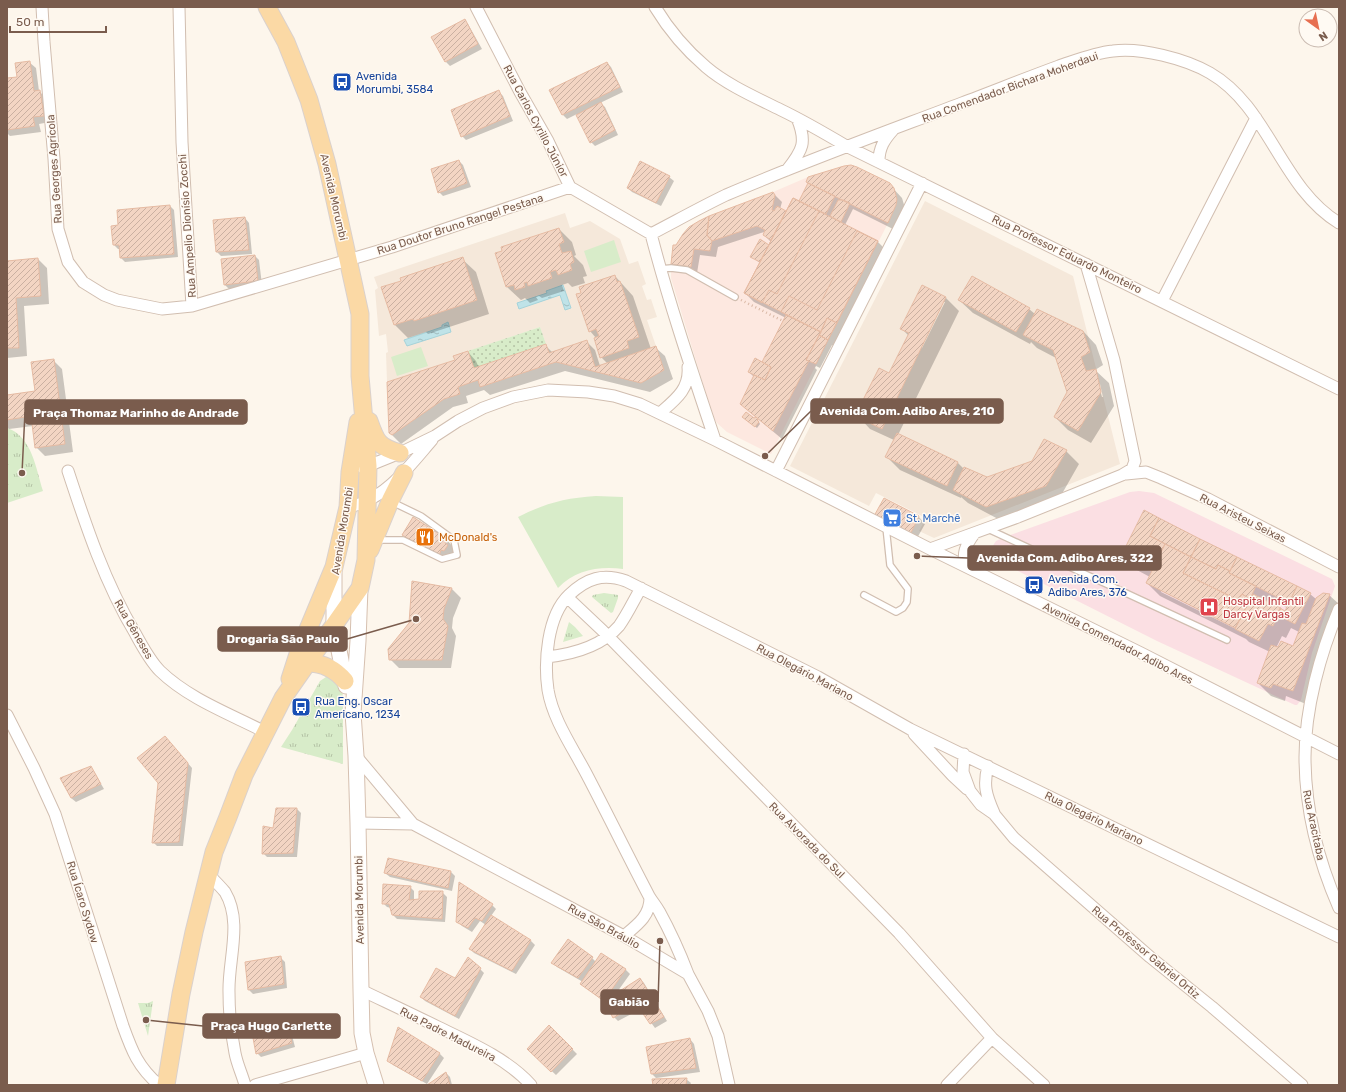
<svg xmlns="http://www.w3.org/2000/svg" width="1346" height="1092" font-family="Rubik,sans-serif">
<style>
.residential{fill:#f5e8da}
.commercial{fill:#fde8e0}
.medical{fill:#fbdfe3}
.grass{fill:#d8ecc9}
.park{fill:url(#park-tufts)}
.garden{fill:url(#garden-dots)}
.water{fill:url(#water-ripples);stroke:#a5d3da}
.shadow{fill:#0003;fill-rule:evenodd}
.building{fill:url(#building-hatch);stroke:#e6bba3}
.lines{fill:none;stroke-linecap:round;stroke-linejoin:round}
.service-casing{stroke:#d1beb0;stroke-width:8}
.minor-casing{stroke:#d1beb0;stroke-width:13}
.secondary-casing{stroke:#d6c0b0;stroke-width:17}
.primary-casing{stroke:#dad1cd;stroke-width:19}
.path{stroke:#d9b8a5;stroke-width:2.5;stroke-dasharray:1 3;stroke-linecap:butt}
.service{stroke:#fff;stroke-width:5.5}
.minor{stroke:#fff;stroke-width:11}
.secondary{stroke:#fff;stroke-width:15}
.primary{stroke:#fbd9a5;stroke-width:17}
.labels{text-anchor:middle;stroke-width:3;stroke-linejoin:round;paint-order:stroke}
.transit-label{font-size:11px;fill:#164399;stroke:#fffaf3;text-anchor:start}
.street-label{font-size:11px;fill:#7a5c4d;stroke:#fffaf3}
.shop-label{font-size:11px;fill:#366cbe;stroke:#fffaf3;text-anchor:start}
.food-label{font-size:11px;fill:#c56008;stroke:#fffaf3;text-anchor:start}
.health-label{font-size:11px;fill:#be3a42;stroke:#fffaf3;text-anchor:start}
.leader{fill:none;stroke:#7a5c4d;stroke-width:1.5}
.callout-dot{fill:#7a5c4d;stroke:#fffaf3;stroke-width:1.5}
.callout{fill:#7a5c4d;stroke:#7a5c4d;stroke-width:1.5}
.callout-label{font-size:12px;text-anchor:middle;font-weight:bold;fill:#fff}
</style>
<defs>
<pattern id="park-tufts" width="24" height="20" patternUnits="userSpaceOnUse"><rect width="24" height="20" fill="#d8ecc9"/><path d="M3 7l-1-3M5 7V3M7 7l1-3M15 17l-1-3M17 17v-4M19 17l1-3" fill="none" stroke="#b4c2a5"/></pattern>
<pattern id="garden-dots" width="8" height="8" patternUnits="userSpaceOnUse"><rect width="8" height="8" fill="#d8ecc9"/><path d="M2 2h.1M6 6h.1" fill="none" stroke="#b4c2a5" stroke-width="1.8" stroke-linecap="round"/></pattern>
<pattern id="water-ripples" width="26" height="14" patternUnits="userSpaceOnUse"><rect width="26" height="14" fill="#bfe3e8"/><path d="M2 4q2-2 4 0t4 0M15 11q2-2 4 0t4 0" fill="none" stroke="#a0bbbe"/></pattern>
<pattern id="building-hatch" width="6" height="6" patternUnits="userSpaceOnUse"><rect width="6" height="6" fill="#f3d5c3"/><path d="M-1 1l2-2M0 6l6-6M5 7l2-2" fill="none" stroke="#cab0a1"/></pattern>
</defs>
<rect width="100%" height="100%" fill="#fdf6ec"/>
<path class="residential" d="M925 201 1073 276 1120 464 934 538 919 531 926 518 876 493 869 506 790 466Z
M565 213 570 228 590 221 620 239 629 264 638 261 646 284 642 286 647 300 651 299 657 317 647 320 656 346 595 367 549 353 540 327 454 356 455 360 387 382 386 353 388 352 386 334 379 336 375 290 378 288 374 277Z"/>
<path class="commercial" d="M851 165 894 188 897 199 888 223 771 454 727 432 717 423 713 417 671 278V264L673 245H676L683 234 690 227 699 221 709 216 758 197 759 198 808 177 844 166Z"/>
<path class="medical" d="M1139 491 1154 493 1332 579 1335 586 1312 653 1301 700 1297 705H1295L1157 641 1002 563 991 552 992 547 996 541 1005 537 1130 492Z"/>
<path class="grass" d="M614 240 621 262 591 272 584 251Z
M421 347 428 366 397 376 391 357Z
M596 496 623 497V569C599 566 575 570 558 588L518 517C546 503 565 498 596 496Z"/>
<path class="park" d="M7 428C32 436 36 469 43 491L7 503Z
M604 593 618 595V598L613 612 611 613 592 597 593 595Z
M569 622 575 627 583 636 563 642Z
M329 675 341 678 343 697V764L281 747 292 730 320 681Z
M153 1001 148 1036 138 1003H148Z"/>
<path class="garden" d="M540 327 546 344 474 368 468 351Z"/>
<path class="water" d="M563 285 571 308 565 310 560 295 519 309 517 303 547 293 546 291Z
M448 322 451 332 407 346 404 340 442 327V325Z"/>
<path class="shadow" d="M464 20 468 24 482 49 450 66 446 62Z
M29 62 36 68 39 91 46 98 50 122 39 124 41 132 10 136 7 133V85L18 78Z
M607 63 611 67 623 92 600 103 605 107 618 135 595 146 591 142 577 114 567 119 563 115Z
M499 92 503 96 513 121 466 140 462 136Z
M459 161 463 165 471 187 443 196 439 192Z
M641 163 669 177 674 181 661 206 632 192 628 188Z
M889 184 902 198 905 208 897 231 853 209 845 225 878 242 887 251 837 348 832 345 820 368 816 366 815 368 817 370 782 439 757 418 760 424 757 428 745 418 754 420 756 417 741 404 754 377 749 372 763 363 786 318 754 302 745 293 760 263 752 257 769 246 771 242 764 235 765 232H764L718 247 716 257 700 255 697 273 678 270 672 263 677 246 773 193 782 202 780 209 786 212 803 204 800 201Z
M170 206 174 210 178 257 125 262 121 258 120 249H118L114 245 120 226Z
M245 218 249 223 252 254 221 256 217 252 214 221Z
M559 229 572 242 576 255 574 256 583 265 587 276 583 277 585 283 572 287 568 283 562 285 564 291 542 298 539 296 536 297 538 300 530 303 525 298 521 300 507 287 497 254Z
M255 256 259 260 262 285 229 289 225 285 223 260Z
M38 259 47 268 49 304 24 306 27 356 7 358V262Z
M462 259 476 272 489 314 428 334 426 332 408 338 394 324Z
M615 276 633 296 651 349 656 348 665 356 673 379 650 392 565 371 490 395 484 390 466 396 468 403 453 407 401 444 392 435 456 361 468 352 476 361 479 368 546 346 553 353 586 341 595 350 600 366 607 363 601 357 596 338 590 331Z
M922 287 946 298 959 311 898 435 958 463 964 469 987 479 1066 451 1079 464 1059 499 1000 520 968 503 961 497V498L900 470 886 456 894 440 870 429 857 415 889 375 908 335 902 329ZM943 302H945L922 348 921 346Z
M959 300 1029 309 1035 314 1083 331 1096 345 1103 365 1095 370 1109 383 1114 406 1091 443 1068 430 1055 417 1068 392 1056 358 1037 348 1031 342 1030 344 973 313ZM1097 381 1100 384 1103 397H1102Z
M53 360 62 369 73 452 45 456 36 447 33 426 9 429 7 427V396L36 392Z
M884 499 919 517 925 524 916 540Z
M1144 512 1310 594 1316 599 1329 595 1339 604 1306 704 1286 696 1285 701 1271 696 1258 683 1270 652 1249 642 1246 639 1160 596 1147 583 1150 577 1135 569 1122 556ZM1161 590 1240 629V631L1161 592ZM1270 599 1287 608 1285 612 1268 603ZM1291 628 1299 632 1294 647 1276 648 1282 636 1286 638Z
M414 519 447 540 453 547 452 550 454 552 450 557 448 556 445 562 410 542 404 535Z
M412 582 452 589 461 598 453 618 452 628 456 636 451 668H399L390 659 410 624Z
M169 741 192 768 183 846H157L153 842Z
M90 767 94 772 104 789 76 802 71 798Z
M277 809H297L301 813 297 857H267L263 853 274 829Z
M388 860 451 872 455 876 452 891 390 877 385 873Z
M410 887 414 891V900H420L442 892 447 897 445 922 397 919 393 915 391 908 387 907 383 903Z
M492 905 496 909 491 916 531 941 535 945 516 974 474 953 470 949 486 925 480 921 472 932 462 926 457 921Z
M601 954 626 970 630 974 615 995 640 979 644 983 667 1021 655 1028 641 1009 618 1021 614 1017 606 1003 581 984 583 982 557 967 553 963 592 958 596 962Z
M280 957 285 962 287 988 253 994 249 990Z
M480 969 484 973 459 1019 425 1001 421 997 455 979Z
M283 1016 288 1020 295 1047 261 1057 257 1053Z
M549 1026 577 1054 556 1075 528 1049Z
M399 1029 440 1054 444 1058 427 1084 393 1065 389 1060Z
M690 1039 694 1044 700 1072 656 1078 652 1074Z
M446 1073 450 1077 452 1085H429Z
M686 1079 691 1083 690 1085H654Z"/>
<path class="building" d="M465 19 478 44 445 62 431 37Z
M30 61 34 91 40 90 44 116 33 117 35 126 7 130V78L17 77 15 63Z
M607 62 620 87 562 115 549 90Z
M499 90 510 116 461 137 451 110Z
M601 102 615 130 590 143 576 115Z
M459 160 467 183 438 193 431 169Z
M640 161 670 176 656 203 627 188Z
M851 165 857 167 890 183 894 188 897 199 896 205 888 223 806 182 808 177 844 166Z
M808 183 835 196 826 214 799 201Z
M773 192 775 195 772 210 774 211 777 206 786 211 771 240 763 235 765 230 757 226 712 241 707 235 709 216Z
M793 198 878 241 828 340 819 335 821 332 744 293Z
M793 198 819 211 777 294 769 290 762 303 744 293Z
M838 200H843L850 203 841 222 830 216Z
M170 205 174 254 120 258 119 245H113L111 226 118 225 117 210Z
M709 216 707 235 712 241 710 251 694 249 691 267 671 264 673 245H676L683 234 689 227 699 221Z
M245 217 249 250 216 252 213 220Z
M559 228 564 242 559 244 562 253 571 251 574 262 570 264 572 270 558 275 556 270 550 272 552 278 528 286 527 282 524 283 525 287 515 290 514 285 506 287 495 253 502 251 501 247Z
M857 231 878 241 837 323 827 318 821 332 781 312 789 296 817 310Z
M760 239 769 245 760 262 750 257Z
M255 255 258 281 224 285 221 259Z
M463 257 477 300 414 321 413 319 394 325 381 287 401 281 400 278Z
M38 258 41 296 16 298 19 348H7V261Z
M615 275 617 282 620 281 639 337 627 341 629 348 600 358 594 338 599 336 596 329 589 332 576 294 581 293 579 287Z
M972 276 1030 308 1016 332 958 300Z
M922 285 946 297 882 429 855 416 879 368 889 373 909 333 900 329Z
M1037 309 1083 331 1090 352 1081 357 1086 371 1096 369 1101 392 1078 431 1054 417 1067 392 1053 350 1023 335Z
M786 315 821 332 806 360 809 361 773 431 740 404 754 375 765 380 771 367 762 362Z
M827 318 837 323 828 340 819 335Z
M819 335 828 340 816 364 806 360Z
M587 340 595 367 656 346 664 370 641 383 556 362 480 387 478 380 458 387 460 394 444 399 392 435 389 433 387 382 455 360 453 356 468 351 474 368 546 344 549 353Z
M755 358 771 367 765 380 748 372Z
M54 359 65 444 35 448 31 416 7 420V395L35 391 31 362Z
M746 412 754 418 756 417 758 419 757 420 759 422 755 427 742 417Z
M897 433 958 462 947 486 885 457Z
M1044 439 1067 450 1046 486 986 507 953 490 964 467 987 477 1032 461Z
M884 498 919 516 910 535 874 516Z
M1144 510 1159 518 1150 536 1165 544 1151 571 1121 556Z
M413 517 447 539 445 543 448 545 444 551 441 550 439 556 402 535Z
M1159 518 1200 539 1191 557 1150 536Z
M1200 539 1237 557 1230 571 1218 565 1216 569 1191 557Z
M1165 544 1191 557 1183 573 1238 600 1242 594 1250 599 1235 628 1146 583Z
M1191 557 1216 569 1218 565 1230 571 1229 573 1256 586 1250 599 1242 594 1238 600 1183 573Z
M1237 557 1297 586 1289 603 1229 573Z
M412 581 452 588 444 609 443 619 448 626 442 660H389L388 649 409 623Z
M1297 586 1311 593 1295 624 1277 615 1280 608 1285 611Z
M1323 593 1330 594 1293 691 1273 684 1271 688 1257 683 1271 645 1278 647 1281 641 1293 646 1302 623 1306 624 1316 598Z
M1253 594 1281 608 1273 626 1268 624 1259 641 1235 629Z
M165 736 188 763 179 842 152 843 158 783 137 758Z
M91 766 101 784 71 798 60 778Z
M276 808H297L293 853 262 854 263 826 273 828Z
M388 858 451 871 448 888 384 873Z
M459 882 493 904 482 921 475 918 468 928 456 922Z
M383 884 411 886 409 900 419 899V891H443L442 919 392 915 389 904H382Z
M491 915 531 940 512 971 469 949Z
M568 939 593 957 578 978 551 963Z
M601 953 626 969 604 1001 580 984Z
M281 956 284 984 248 990 245 962Z
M468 957 481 968 455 1016 420 997 436 968 455 978Z
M640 978 664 1017 650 1024 637 1005 613 1018 604 1001Z
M284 1015 292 1043 256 1054 250 1022Z
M549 1025 573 1049 551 1072 527 1049Z
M398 1027 440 1053 422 1081 387 1061Z
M690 1038 696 1068 651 1074 646 1047Z
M446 1072 450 1085H427Z
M687 1078 686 1085H653L652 1079Z"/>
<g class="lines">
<g class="service-casing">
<path id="service" d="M660 269 671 268 687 270 735 297
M988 529 1227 640
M377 540H403L442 559 457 555 454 540 421 516 392 502
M864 595 896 612 903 608 907 602 908 589 890 565 886 527"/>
</g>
<g class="minor-casing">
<path id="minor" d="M42 7 44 42 54 159 58 229 68 262 83 282 104 295 117 300 162 309 192 306
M179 7 182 142 192 306 392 247 570 187
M476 7 520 92 548 141 570 187 651 234C669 303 692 371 715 440
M655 7C669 30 686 50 706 67 727 85 757 98 781 110 804 121 826 134 848 147L1339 389
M879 161C879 148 884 140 893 130
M787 170C803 150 807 142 797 118
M651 234C676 221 701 207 726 195 803 162 883 133 962 103 994 91 1026 78 1059 66 1077 60 1094 53 1113 51 1140 47 1186 59 1210 73 1269 107 1280 187 1339 223
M1162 301 1256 118
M660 413C675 400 690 389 688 367
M363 468 400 453 435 436 458 421 483 408 513 397 548 390 588 392 614 396 640 404 715 440 930 549 1141 653 1339 754
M68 471C86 526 105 583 135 633 142 646 150 661 160 671 189 699 230 714 265 732
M776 471 922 183
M1126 474 1146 472 1161 478 1208 499 1339 567
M348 507C355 505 363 504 369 500 395 486 413 462 432 440
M930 549 1018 517 1122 475 1132 469 1135 461 1114 360 1086 264
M967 567C961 554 966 545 974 534
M567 597 603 631 899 933 992 1038 1044 1085
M1339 609C1320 654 1305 709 1305 757 1305 810 1318 860 1339 908
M547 657C573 654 601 647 619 626 627 615 634 600 641 588
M7 715 34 768 55 814 123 1026C132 1051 138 1067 159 1085
M914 734 953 776 967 789
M964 754 963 772 970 791 981 805 994 814 1014 838 1150 957 1212 1007 1302 1085
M356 756 413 824 624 936 688 974 708 1011 718 1036 729 1085
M988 766C983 785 986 795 994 813
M358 823 413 824
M208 874C214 880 220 886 225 892 243 922 228 960 229 992 229 1012 231 1033 235 1053 237 1064 242 1074 245 1085
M624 936C637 925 650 916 650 898
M688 974C680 953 670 931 659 911 656 906 652 901 649 896 628 856 608 815 587 775 573 748 553 720 548 690 544 662 547 616 569 595 587 578 603 573 626 581L818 677 910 729 1339 937
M361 990C386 1002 412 1014 438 1027 469 1042 508 1059 531 1085
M255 1085 366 1053
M947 1085 992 1038"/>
</g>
<g class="secondary-casing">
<path id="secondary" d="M334 570V625L346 686
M360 588 358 641 353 713 356 756 358 823 361 990 362 1033 366 1053 376 1085"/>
</g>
<g class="primary-casing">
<path id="primary" d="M369 421C376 441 378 447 400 453
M370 550 391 499 404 473
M308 663C323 663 335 669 345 681
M290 679 299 651 334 567 348 507 350 472 358 422
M166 1085 181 994 194 932 214 852 228 817 244 775 283 698 360 588 366 560 368 466 360 376V314L327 164 309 100 286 42 267 7"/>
</g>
<path class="path" d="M741 300 783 321"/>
<use href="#service" class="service"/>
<use href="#minor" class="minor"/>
<use href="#secondary" class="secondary"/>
<use href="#primary" class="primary"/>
</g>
<defs>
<g id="bus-square" transform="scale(1)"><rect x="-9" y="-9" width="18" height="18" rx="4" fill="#1a4fb4" stroke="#fffaf3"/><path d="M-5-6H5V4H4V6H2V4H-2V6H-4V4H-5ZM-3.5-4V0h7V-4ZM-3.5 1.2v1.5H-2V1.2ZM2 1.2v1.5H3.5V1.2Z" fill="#fff"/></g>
<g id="supermarket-square" transform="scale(1)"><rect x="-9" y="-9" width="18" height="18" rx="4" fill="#3f7fe0" stroke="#fffaf3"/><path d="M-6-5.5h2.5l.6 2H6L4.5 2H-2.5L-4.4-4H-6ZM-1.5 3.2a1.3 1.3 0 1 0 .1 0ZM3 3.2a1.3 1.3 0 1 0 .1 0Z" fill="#fff"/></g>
<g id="restaurant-square" transform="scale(1)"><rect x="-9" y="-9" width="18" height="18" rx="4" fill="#e8710a" stroke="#fffaf3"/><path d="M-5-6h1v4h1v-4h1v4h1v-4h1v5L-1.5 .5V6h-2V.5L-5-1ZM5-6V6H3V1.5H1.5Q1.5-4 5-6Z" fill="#fff"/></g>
<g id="hospital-square" transform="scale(1)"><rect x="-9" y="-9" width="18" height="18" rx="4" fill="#e0444e" stroke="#fffaf3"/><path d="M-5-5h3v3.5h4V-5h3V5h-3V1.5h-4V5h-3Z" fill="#fff"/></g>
</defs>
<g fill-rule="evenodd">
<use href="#bus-square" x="342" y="82"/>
<use href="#supermarket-square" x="892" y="518"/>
<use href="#restaurant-square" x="425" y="537"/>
<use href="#bus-square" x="1034" y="585"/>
<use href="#hospital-square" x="1209" y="607"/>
<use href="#bus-square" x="301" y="707"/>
</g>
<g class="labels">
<g class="transit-label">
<text x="356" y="80">Avenida<tspan x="356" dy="13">Morumbi, 3584</tspan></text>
<text x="1048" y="583">Avenida Com.<tspan x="1048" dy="13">Adibo Ares, 376</tspan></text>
<text x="315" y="705">Rua Eng. Oscar<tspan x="315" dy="13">Americano, 1234</tspan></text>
</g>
<g class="street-label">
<text transform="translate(1010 87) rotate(-20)" y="4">Rua Comendador Bichara Moherdaui</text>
<text transform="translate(536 121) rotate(62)" y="4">Rua Carlos Cyrillo Júnior</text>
<text transform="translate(54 169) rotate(-94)" y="4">Rua Georges Agrícola</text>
<text transform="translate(334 197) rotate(77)" y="4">Avenida Morumbi</text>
<text transform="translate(460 224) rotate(-18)" y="4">Rua Doutor Bruno Rangel Pestana</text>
<text transform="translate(187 226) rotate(-94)" y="4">Rua Ampelio Dionísio Zocchi</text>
<text transform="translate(1067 254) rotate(26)" y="4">Rua Professor Eduardo Monteiro</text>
<text transform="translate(1243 518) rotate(27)" y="4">Rua Aristeu Seixas</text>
<text transform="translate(342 531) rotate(-81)" y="4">Avenida Morumbi</text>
<text transform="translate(134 629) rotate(60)" y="4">Rua Gêneses</text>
<text transform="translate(1118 643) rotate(27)" y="4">Avenida Comendador Adibo Ares</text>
<text transform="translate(805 672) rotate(28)" y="4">Rua Olegário Mariano</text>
<text transform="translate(1094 818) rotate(26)" y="4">Rua Olegário Mariano</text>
<text transform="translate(1314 825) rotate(78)" y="4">Rua Aracitaba</text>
<text transform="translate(807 840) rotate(45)" y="4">Rua Alvorada do Sul</text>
<text transform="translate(359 900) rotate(-91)" y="4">Avenida Morumbi</text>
<text transform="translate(83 902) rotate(73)" y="4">Rua Ícaro Sydow</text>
<text transform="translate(604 926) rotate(29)" y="4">Rua São Bráulio</text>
<text transform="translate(1146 952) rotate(40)" y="4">Rua Professor Gabriel Ortiz</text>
<text transform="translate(448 1034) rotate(27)" y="4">Rua Padre Madureira</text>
</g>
<g class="shop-label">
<text x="906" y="522">St. Marchê</text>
</g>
<g class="food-label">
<text x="439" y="541">McDonald's</text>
</g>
<g class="health-label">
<text x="1223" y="605">Hospital Infantil<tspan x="1223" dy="13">Darcy Vargas</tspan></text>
</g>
</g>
<path class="leader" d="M765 456L811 411M22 473L25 412M917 556L968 558M416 619L347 639M660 941L658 1002M146 1020L203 1026"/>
<g class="callout-dot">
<circle cx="765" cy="456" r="4"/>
<circle cx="22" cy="473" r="4"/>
<circle cx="917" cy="556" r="4"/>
<circle cx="416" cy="619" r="4"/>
<circle cx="660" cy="941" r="4"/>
<circle cx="146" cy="1020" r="4"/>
</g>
<g class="callout">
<rect x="811" y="399" width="192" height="24" rx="4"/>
<rect x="25" y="400" width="222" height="24" rx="4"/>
<rect x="968" y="546" width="193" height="24" rx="4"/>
<rect x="218" y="627" width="129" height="24" rx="4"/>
<rect x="601" y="990" width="57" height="24" rx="4"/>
<rect x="203" y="1014" width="137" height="24" rx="4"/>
</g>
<g class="callout-label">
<text x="907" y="415">Avenida Com. Adibo Ares, 210</text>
<text x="136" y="417">Praça Thomaz Marinho de Andrade</text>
<text x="1065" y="562">Avenida Com. Adibo Ares, 322</text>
<text x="283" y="643">Drogaria São Paulo</text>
<text x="629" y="1006">Gabião</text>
<text x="271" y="1030">Praça Hugo Carlette</text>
</g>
<rect width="1346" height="1092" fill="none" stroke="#7a5c4d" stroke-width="16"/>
<g transform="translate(1318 28) rotate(147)"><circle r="19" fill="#fffaf3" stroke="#cabbb1"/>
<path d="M0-3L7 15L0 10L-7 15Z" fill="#e76f51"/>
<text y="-6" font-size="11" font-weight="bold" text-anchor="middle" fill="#7a5c4d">N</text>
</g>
<path d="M10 26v6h96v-6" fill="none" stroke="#7a5c4d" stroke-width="2"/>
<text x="16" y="26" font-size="12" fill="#7a5c4d" stroke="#fffaf3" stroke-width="3" paint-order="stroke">50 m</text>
</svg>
